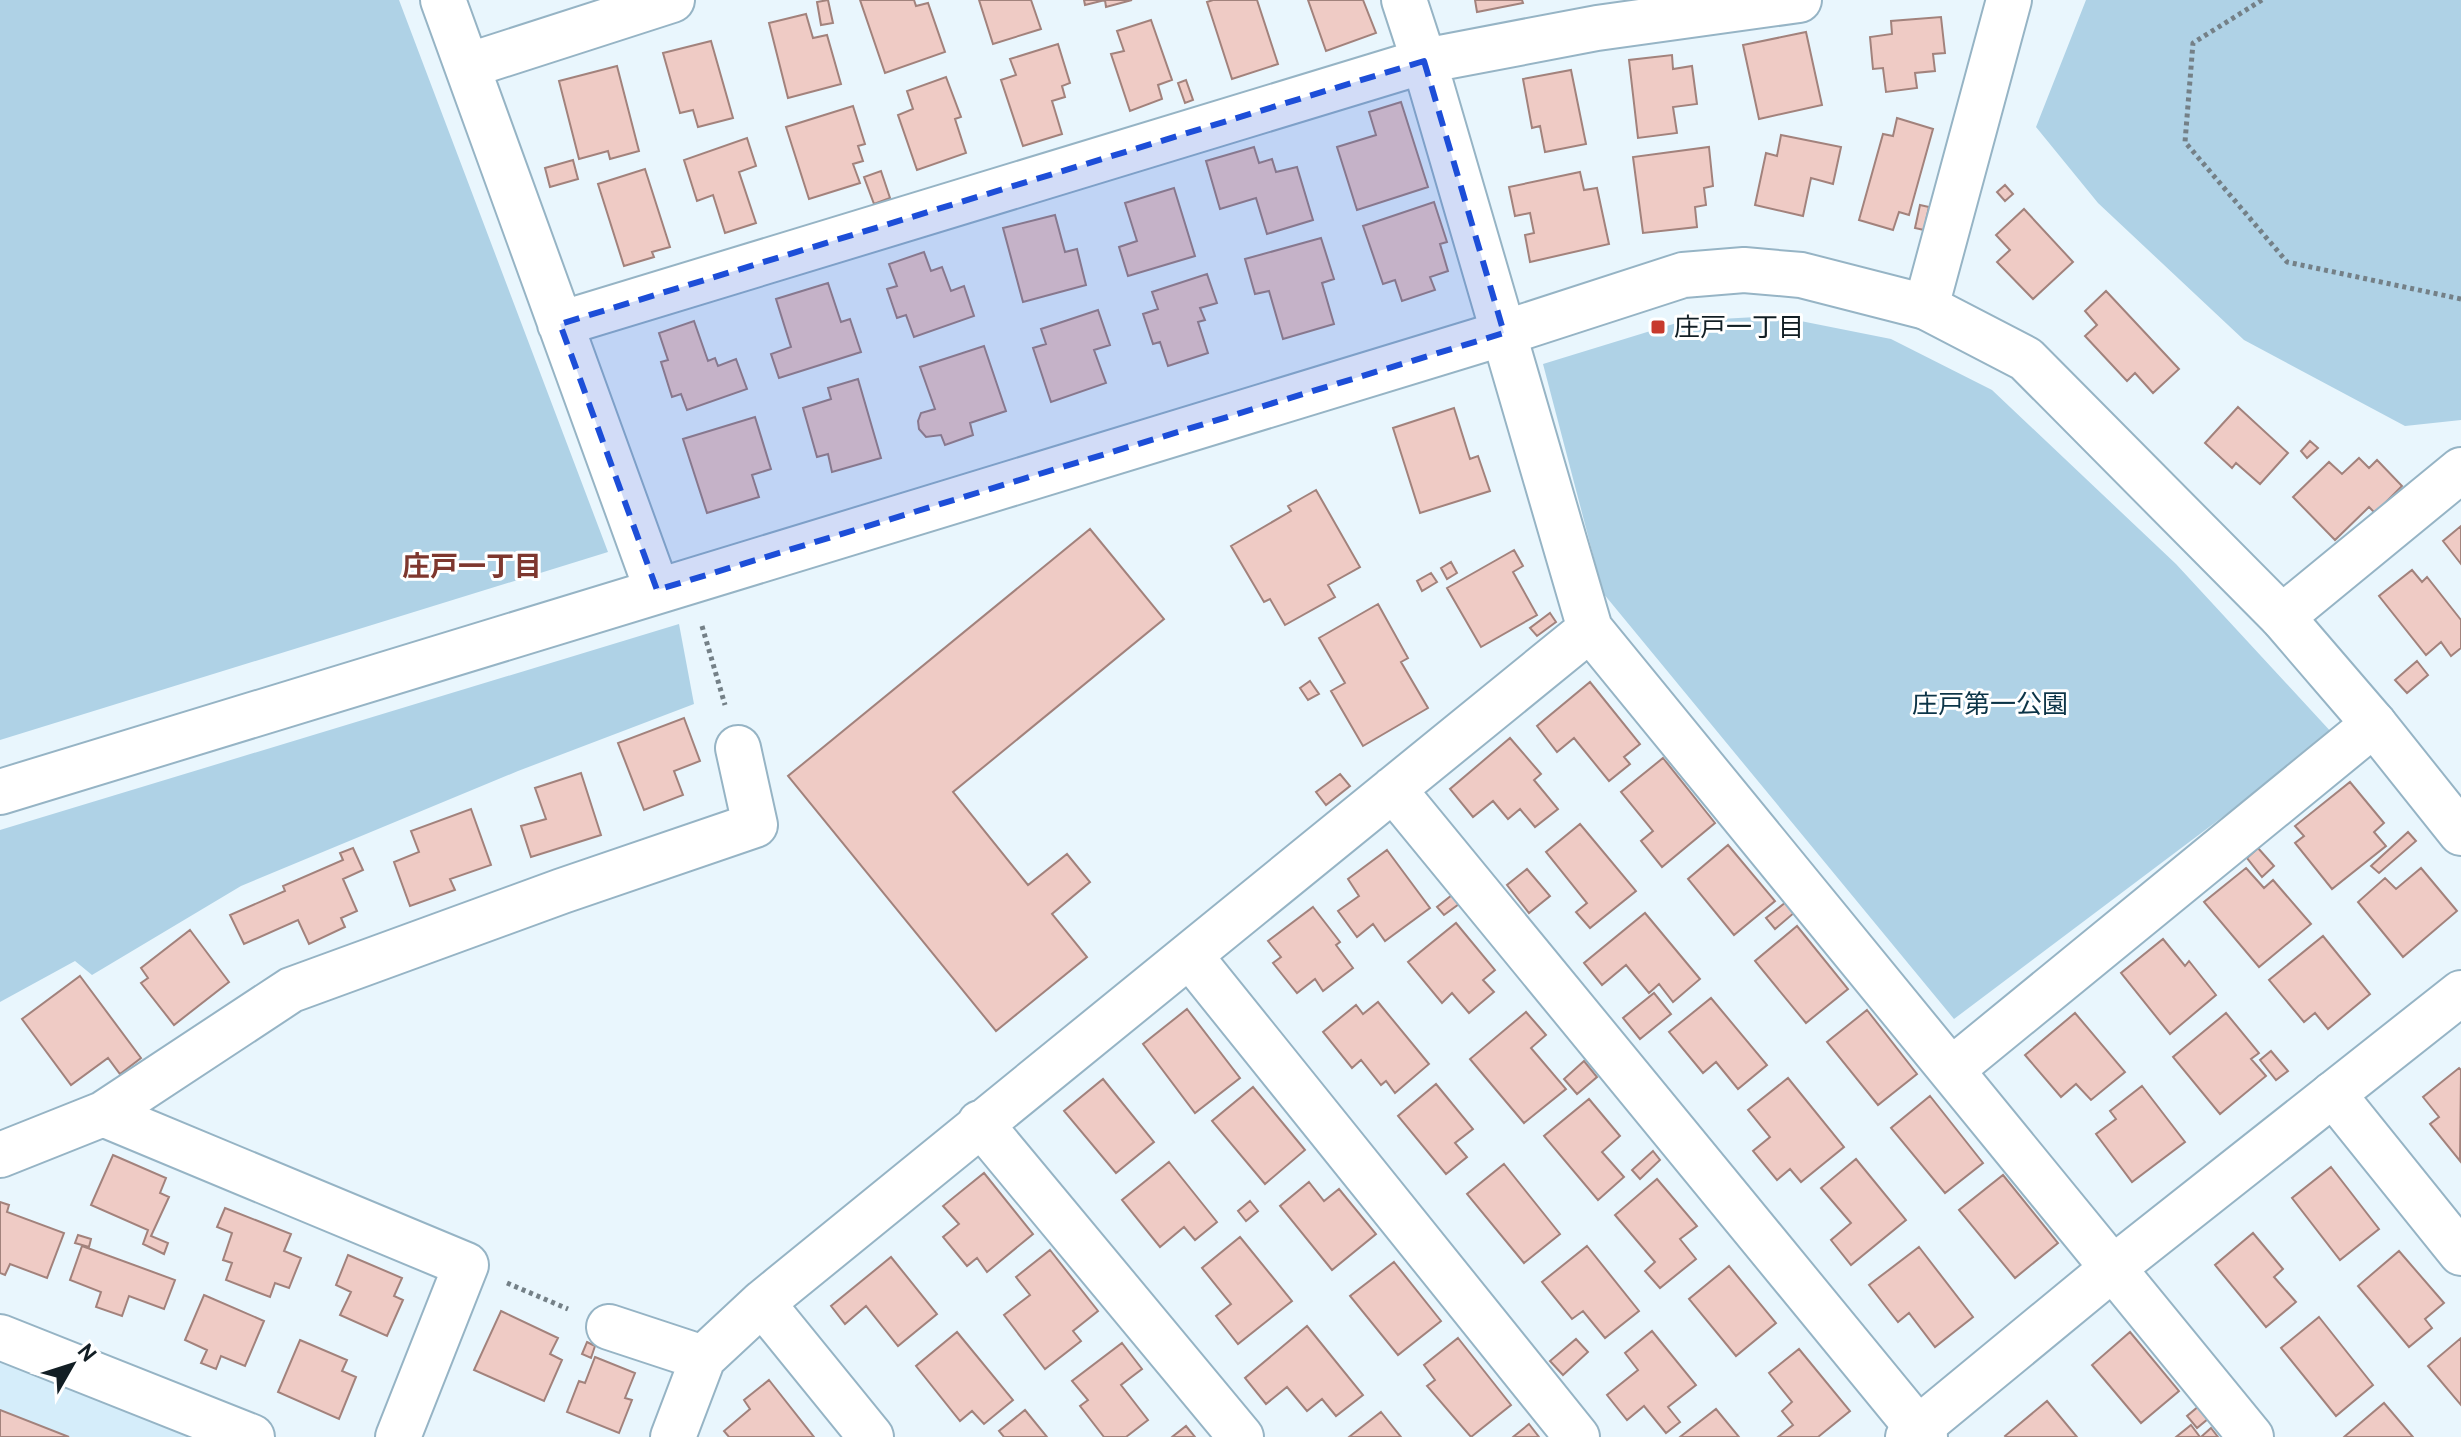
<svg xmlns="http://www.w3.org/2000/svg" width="2461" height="1437" font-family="Overpass,'Noto Sans JP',sans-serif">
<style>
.built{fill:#d5edfa}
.green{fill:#afd2e6}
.building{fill:#efcbc5;stroke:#a2827c;stroke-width:2}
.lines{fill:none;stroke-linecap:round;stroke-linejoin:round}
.street-casing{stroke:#96b4c5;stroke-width:48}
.secondary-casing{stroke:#96b4c5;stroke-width:48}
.path{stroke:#748087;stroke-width:5;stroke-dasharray:4 4;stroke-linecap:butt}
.street{stroke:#fff;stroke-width:44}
.secondary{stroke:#fff;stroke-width:44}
.marked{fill:#1d4ed8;fill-opacity:0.2;stroke:#1d4ed8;stroke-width:6;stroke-dasharray:16 10;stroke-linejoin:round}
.poi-dot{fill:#c73a2d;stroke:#fff;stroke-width:3}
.labels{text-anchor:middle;stroke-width:6;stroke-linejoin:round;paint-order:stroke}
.poi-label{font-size:26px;fill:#121e24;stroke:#fff;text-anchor:start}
.park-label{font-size:26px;fill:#0c3447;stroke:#fff}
.neighbourhood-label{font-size:28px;font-weight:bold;fill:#7e372e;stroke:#fff}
</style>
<rect width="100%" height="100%" fill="#e9f6fd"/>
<path class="built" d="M0 1352 208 1437H0Z"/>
<path class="green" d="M0 0H399L608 552 0 740Z
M2086 0H2461V420L2405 426 2244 340 2098 203 2036 127Z
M1775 316 1891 339 1992 390 2176 564 2333 734 1954 1019 1603 593 1543 364 1683 321Z
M679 624 694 704 518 771 241 886 92 975 75 961 0 1002V830Z"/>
<path class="building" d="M828 0 833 23 821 25 817 2Z
M860 0H914L916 6 928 3 945 52 885 73Z
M979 0H1031L1041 29 993 44Z
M1084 0H1132L1106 7 1105 0 1085 5Z
M1213 0H1257L1278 64 1232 79 1207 2Z
M1308 0H1363L1376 33 1326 51Z
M1475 0H1522L1523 3 1477 12Z
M806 14 813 38 827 35 841 84 788 98 769 23Z
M1941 17 1945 53 1933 54 1935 71 1915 73 1917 88 1886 92 1883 68 1873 69 1870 37 1892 34 1891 21Z
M1151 20 1172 80 1158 85 1162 99 1130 111 1111 54 1124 51 1117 31Z
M1806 32 1822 105 1759 119 1743 45Z
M711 41 733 118 698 127 693 110 680 113 663 53Z
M1058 44 1070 83 1062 86 1065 97 1052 101 1062 134 1023 146 1001 80 1016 75 1010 59Z
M1672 55 1673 69 1692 66 1697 104 1673 107 1677 133 1638 138 1629 60Z
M617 66 639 151 610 159 608 151 579 159 559 81Z
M1571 70 1586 144 1545 152 1540 126 1532 128 1523 79Z
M946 77 961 117 955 119 966 153 917 170 898 115 913 109 907 91Z
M1186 80 1193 100 1185 103 1178 83Z
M1401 102 1428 187 1357 210 1337 147 1376 135 1369 112Z
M853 106 865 144 858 146 863 161 853 164 860 183 809 199 786 127Z
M1897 118 1933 129 1909 215 1899 212 1893 230 1859 220 1883 134 1893 136Z
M1781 135 1841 147 1833 184 1811 178 1803 216 1755 205 1766 153 1777 156Z
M747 138 756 166 739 172 756 223 725 233 713 195 697 201 684 160Z
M1254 147 1259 163 1272 159 1276 172 1297 167 1313 220 1267 234 1256 198 1220 209 1206 161Z
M1709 147 1713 186 1704 188 1706 205 1695 207 1697 227 1643 233 1633 157Z
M573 160 578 179 550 187 545 168Z
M645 169 670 247 652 252 654 257 624 266 598 184Z
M881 171 890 198 874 204 864 177Z
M1580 172 1584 190 1597 188 1609 244 1530 262 1525 235 1534 233 1530 213 1515 216 1509 187Z
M2005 185 2013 194 2005 201 1997 192Z
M1174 188 1195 256 1128 276 1119 247 1137 241 1125 203Z
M1434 202 1447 242 1440 244 1448 271 1430 277 1435 290 1402 301 1395 280 1383 284 1363 226Z
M1920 205 1929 207 1924 230 1915 228Z
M2024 209 2073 262 2033 299 1997 262 2010 250 1996 235Z
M1055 215 1065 252 1077 249 1086 285 1023 302 1003 228Z
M1321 238 1334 279 1322 283 1334 324 1283 339 1269 291 1255 294 1245 259Z
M924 252 931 271 942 267 951 291 964 286 974 316 914 337 906 315 897 318 887 289 897 286 889 264Z
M1207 274 1217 303 1200 308 1205 320 1198 322 1208 353 1168 366 1160 342 1153 344 1143 314 1158 309 1152 292Z
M828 283 841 322 850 319 861 352 779 378 771 354 791 347 776 299Z
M2106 291 2179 369 2153 393 2135 373 2127 381 2085 336 2097 325 2085 311Z
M1098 310 1110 345 1094 350 1106 383 1051 402 1033 348 1046 344 1041 329Z
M694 321 708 361 715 358 718 366 736 359 747 389 687 410 681 394 672 397 661 362 668 360 659 333Z
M984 346 1006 411 970 423 973 435 945 445 941 435 926 437 919 429 918 421 921 413 935 409 920 367Z
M858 379 881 458 832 472 828 454 817 457 803 408 831 399 828 388Z
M2238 407 2288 453 2260 484 2236 463 2232 468 2205 443Z
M1454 408 1470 459 1478 456 1490 491 1420 513 1393 428Z
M755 417 771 469 752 475 759 497 707 513 683 439Z
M2310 441 2318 448 2307 458 2301 451Z
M2359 458 2369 468 2377 460 2402 486 2375 513 2369 507 2335 540 2293 497 2329 462 2342 474Z
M1316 490 1360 567 1328 585 1335 597 1285 625 1270 599 1264 602 1231 546 1291 511 1288 506Z
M2461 526V564L2443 541Z
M1090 529 1164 619 953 792 1028 885 1067 854 1090 882 1052 914 1087 957 996 1031 788 776Z
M1514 550 1523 566 1513 572 1537 615 1481 647 1447 588Z
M1451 562 1457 573 1447 579 1441 568Z
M2412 570 2422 582 2427 577 2461 620V648L2451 656 2441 642 2426 655 2379 596Z
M1431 573 1437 582 1422 591 1417 581Z
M1378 604 1408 658 1401 662 1428 708 1363 746 1331 691 1345 683 1319 638Z
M1550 613 1556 622 1537 636 1530 628Z
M2417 661 2428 675 2407 693 2395 680Z
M1310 681 1319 694 1308 700 1300 688Z
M1590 682 1640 744 1624 757 1630 764 1609 781 1574 738 1557 752 1537 726Z
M684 718 700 761 674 771 683 795 644 810 618 743Z
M1510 738 1541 774 1534 780 1558 809 1535 827 1520 809 1508 819 1493 801 1473 817 1450 789Z
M1663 758 1715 823 1662 867 1641 841 1653 831 1621 792Z
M581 773 601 835 531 857 521 826 546 819 535 788Z
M1340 774 1350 786 1326 805 1316 792Z
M2350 782 2384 823 2374 832 2386 846 2332 889 2295 843 2304 836 2295 826Z
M471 809 491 865 450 879 455 890 410 906 394 862 419 852 411 831Z
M1580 824 1636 891 1590 928 1576 912 1587 903 1546 852Z
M2408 832 2416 841 2379 873 2371 866Z
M1728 845 1775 901 1734 935 1688 879Z
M353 848 363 870 343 879 357 911 341 918 345 927 309 944 298 920 244 944 230 915 285 891 283 886 343 860 340 853Z
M2258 848 2274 866 2262 877 2247 858Z
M1387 850 1430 908 1385 941 1373 924 1357 937 1338 911 1359 896 1348 879Z
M2246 868 2264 888 2273 880 2311 924 2259 967 2204 902Z
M2421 868 2457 911 2403 957 2358 902 2385 878 2396 889Z
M1527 869 1550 896 1529 913 1507 885Z
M1452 895 1459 904 1444 915 1437 907Z
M1786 902 1795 912 1775 929 1766 918Z
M1313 907 1340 942 1336 945 1353 968 1323 991 1315 979 1297 993 1273 963 1281 957 1268 941Z
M1645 913 1700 979 1673 1002 1659 984 1649 993 1626 965 1602 985 1584 963Z
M1456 923 1495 970 1483 980 1494 992 1469 1013 1452 993 1442 1003 1408 962Z
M1797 926 1848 989 1806 1023 1755 961Z
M190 930 229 982 174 1025 141 983 148 978 141 968Z
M2323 936 2370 994 2328 1029 2315 1013 2304 1022 2269 980Z
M2163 939 2185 966 2189 961 2216 995 2170 1034 2121 973Z
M80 976 141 1058 120 1074 108 1058 71 1085 22 1019Z
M1654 993 1671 1014 1640 1039 1623 1018Z
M1711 998 1767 1065 1738 1089 1716 1062 1703 1073 1669 1032Z
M1378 1002 1429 1064 1395 1093 1386 1081 1381 1085 1361 1060 1352 1068 1323 1032 1356 1005 1363 1014Z
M1187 1009 1240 1078 1195 1113 1143 1044Z
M1867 1010 1917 1074 1878 1105 1827 1042Z
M1526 1012 1546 1035 1531 1048 1566 1089 1524 1123 1470 1059Z
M2075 1013 2125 1072 2091 1100 2076 1084 2061 1097 2025 1055Z
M2226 1013 2259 1053 2251 1059 2266 1076 2220 1114 2173 1057Z
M2271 1051 2288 1071 2276 1080 2260 1060Z
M1584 1061 1597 1077 1577 1094 1564 1079Z
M2459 1068 2461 1070 2460 1161 2430 1124 2439 1117 2423 1097Z
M1788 1078 1844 1147 1801 1182 1790 1169 1777 1180 1753 1151 1770 1137 1748 1110Z
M1103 1079 1154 1142 1116 1173 1064 1111Z
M1436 1084 1473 1129 1455 1143 1467 1157 1446 1174 1398 1116Z
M2142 1086 2185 1142 2132 1182 2096 1134 2116 1119 2110 1111Z
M1253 1087 1305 1150 1265 1184 1212 1121Z
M1930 1096 1983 1163 1945 1193 1891 1128Z
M1589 1099 1620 1136 1602 1152 1624 1177 1598 1200 1544 1136Z
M1653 1151 1660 1160 1640 1179 1632 1170Z
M113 1155 166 1178 160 1193 169 1197 151 1236 168 1243 164 1254 143 1244 148 1230 91 1205Z
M1856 1159 1906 1220 1851 1265 1831 1240 1851 1223 1821 1188Z
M1169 1162 1217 1222 1195 1240 1184 1227 1160 1247 1122 1200Z
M1504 1164 1560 1234 1524 1263 1467 1194Z
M2331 1167 2379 1229 2340 1260 2292 1198Z
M984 1173 1033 1234 987 1272 977 1258 967 1266 943 1237 959 1224 943 1206Z
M2003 1175 2058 1243 2015 1278 1959 1210Z
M1657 1179 1697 1226 1680 1239 1696 1259 1660 1288 1645 1271 1655 1262 1615 1215Z
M1309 1182 1324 1201 1339 1189 1376 1234 1332 1270 1280 1206Z
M1250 1201 1258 1211 1246 1221 1238 1211Z
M0 1202 9 1205 7 1212 64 1233 47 1278 10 1264 5 1275 0 1273Z
M225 1208 291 1234 284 1251 301 1258 289 1288 275 1283 270 1297 226 1280 232 1263 223 1260 232 1233 217 1227Z
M2253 1233 2283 1269 2274 1277 2296 1302 2266 1327 2215 1265Z
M78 1235 91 1239 89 1247 75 1243Z
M1240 1237 1292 1301 1238 1344 1216 1316 1231 1304 1202 1268Z
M82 1246 175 1280 164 1309 129 1296 122 1316 96 1307 101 1292 70 1280Z
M1587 1246 1639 1311 1605 1338 1583 1311 1572 1319 1542 1282Z
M1919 1247 1973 1317 1935 1347 1909 1313 1898 1322 1869 1285Z
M1050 1250 1098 1311 1073 1331 1081 1341 1045 1369 1004 1315 1030 1295 1016 1277Z
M2399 1251 2444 1303 2425 1319 2432 1328 2409 1347 2358 1286Z
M348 1255 402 1278 394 1296 403 1300 387 1336 340 1315 351 1292 336 1285Z
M891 1257 937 1314 898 1346 866 1306 845 1324 831 1306Z
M1394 1262 1441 1321 1398 1355 1350 1296Z
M1729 1266 1776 1323 1736 1356 1689 1299Z
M204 1295 264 1321 245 1366 221 1356 216 1369 201 1363 207 1350 185 1340Z
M501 1311 558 1338 550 1354 562 1360 544 1401 474 1370Z
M2319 1317 2373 1385 2336 1416 2281 1348Z
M1307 1326 1363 1395 1336 1416 1322 1399 1307 1411 1287 1387 1266 1404 1245 1378Z
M1652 1331 1696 1385 1668 1407 1680 1422 1666 1433 1644 1406 1627 1420 1607 1395 1638 1370 1625 1353Z
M957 1332 1013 1400 984 1424 972 1411 960 1421 916 1366Z
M2130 1332 2179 1391 2141 1423 2092 1365Z
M1458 1338 1511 1405 1471 1437 1427 1386 1435 1380 1424 1365Z
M2461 1338V1405L2428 1366Z
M1576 1339 1588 1352 1563 1375 1550 1361Z
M300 1340 347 1360 342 1371 356 1377 339 1419 278 1392Z
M587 1342 595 1346 591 1358 582 1354Z
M1122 1343 1142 1369 1121 1385 1148 1420 1126 1437H1104L1080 1406 1088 1400 1072 1381Z
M1799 1349 1850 1411 1818 1437H1778L1793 1425 1782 1411 1792 1402 1769 1373Z
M595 1357 635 1373 625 1398 632 1400 619 1433 567 1412 579 1381 585 1383Z
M769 1380 814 1437H729L724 1431 750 1409 744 1400Z
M2047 1401 2077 1437H2006L2005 1436Z
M2384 1403 2413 1437H2344Z
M2199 1406 2209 1418 2197 1428 2187 1416Z
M1716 1409 1739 1437H1680Z
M0 1410 69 1437H0Z
M1025 1410 1047 1437H1004L999 1431Z
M1381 1412 1401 1437H1349Z
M1529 1424 1539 1437H1513Z
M2191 1425 2200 1437H2176Z
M1186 1426 1195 1437H1172Z
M2211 1428 2218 1437H2201Z"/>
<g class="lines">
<g class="street-casing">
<path id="street" d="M443 0 657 590
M1404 0 1424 61 1597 28 1799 0
M467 66 672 0
M1926 307 2009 0
M560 324 1424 61 1590 629 2251 1437
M2282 617 2461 470
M1393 789 1925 1437
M1190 956 1577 1437
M1951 1070 2374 724
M2333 1094 2461 1253
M103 1114 291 990 562 891 755 825 738 748
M980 1123 1241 1437
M0 1155 103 1114 466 1265 398 1437
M609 1327 703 1358
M0 1337 252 1437
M673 1437 703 1358 762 1303
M871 1437 762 1303 1590 629"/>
</g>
<g class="secondary-casing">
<path id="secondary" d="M0 792 1504 333 1683 275 1744 270 1801 275 1926 307 2026 359 2282 617 2374 724 2461 833
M1908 1437 2113 1268 2461 993"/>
</g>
<path class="path" d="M2262 0 2193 43 2185 142 2287 262 2461 299
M702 626 725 705
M507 1283 568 1309"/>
<use href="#street" class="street"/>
<use href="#secondary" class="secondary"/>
</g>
<path class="marked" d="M1424 61 1504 333 657 590 560 324Z"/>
<rect class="poi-dot" x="1650" y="319" width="16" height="16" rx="4"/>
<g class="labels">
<g class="poi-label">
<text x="1674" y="336">庄戸一丁目</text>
</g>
<g class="park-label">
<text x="1990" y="713">庄戸第一公園</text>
</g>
<g class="neighbourhood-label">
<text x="472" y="576">庄戸一丁目</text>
</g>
</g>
<g transform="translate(72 1365) rotate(51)" stroke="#ffffff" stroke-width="6" paint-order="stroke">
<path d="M0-6L14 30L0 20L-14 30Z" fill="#121e24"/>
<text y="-12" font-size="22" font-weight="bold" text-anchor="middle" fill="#121e24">N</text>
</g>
</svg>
